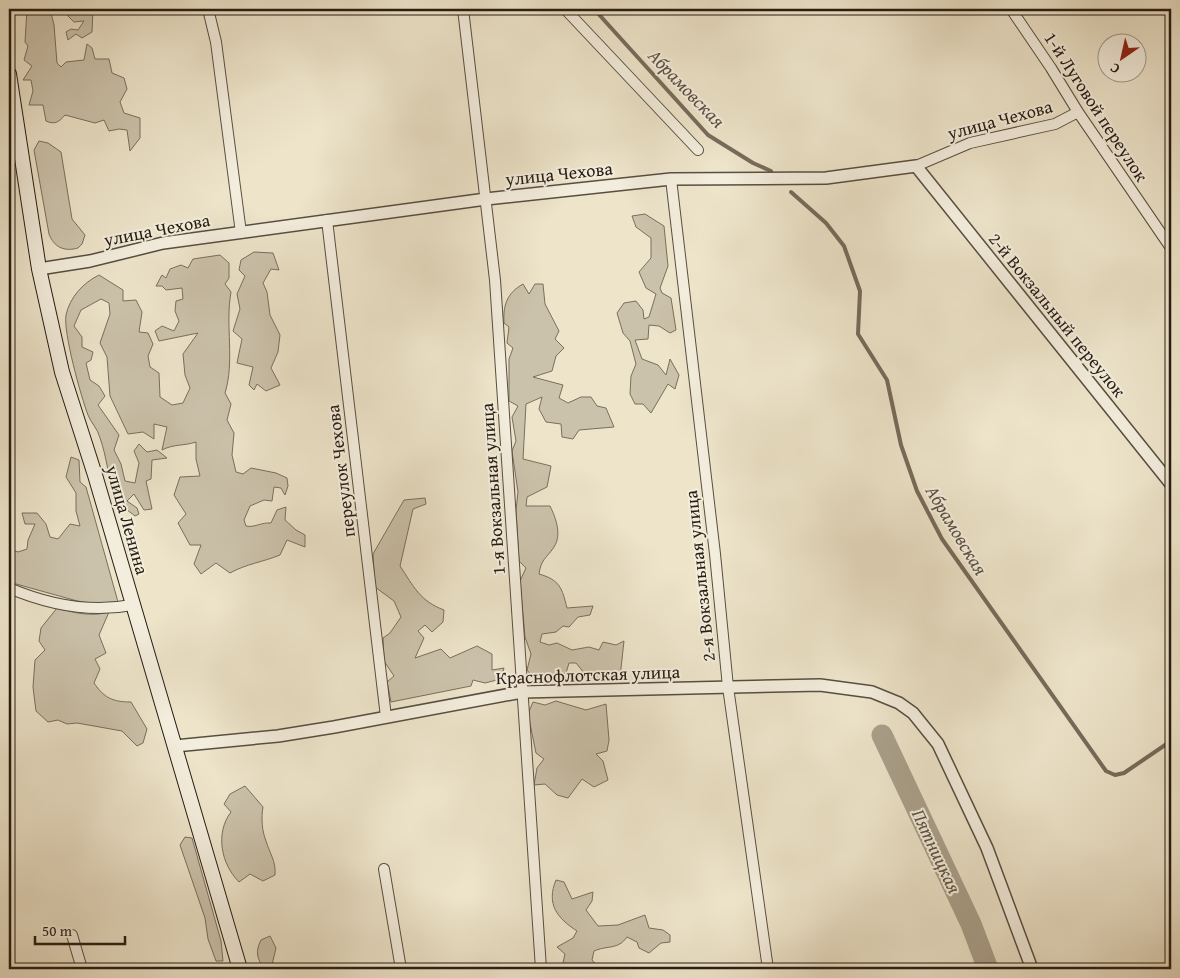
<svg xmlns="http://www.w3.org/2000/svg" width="1180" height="978" font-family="'Gentium Book Plus',serif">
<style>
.green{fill:#cbc2ab;stroke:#796f5e}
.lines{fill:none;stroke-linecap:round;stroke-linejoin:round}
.stream{stroke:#766b5b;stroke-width:4}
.river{stroke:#aaa08b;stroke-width:21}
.minor-casing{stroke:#584e40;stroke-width:12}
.tertiary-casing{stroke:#584e40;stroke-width:14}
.secondary-casing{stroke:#271c12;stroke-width:16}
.minor{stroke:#f3eddd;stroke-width:10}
.tertiary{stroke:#f3eddd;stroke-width:11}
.secondary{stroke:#f3eddd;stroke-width:14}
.labels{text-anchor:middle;stroke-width:4;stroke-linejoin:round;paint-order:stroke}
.street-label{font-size:18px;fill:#271c12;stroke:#f3eddd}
.water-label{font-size:19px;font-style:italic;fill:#5b5142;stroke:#f3eddd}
</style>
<rect width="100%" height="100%" fill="#ede4ca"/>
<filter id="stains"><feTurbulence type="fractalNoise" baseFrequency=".004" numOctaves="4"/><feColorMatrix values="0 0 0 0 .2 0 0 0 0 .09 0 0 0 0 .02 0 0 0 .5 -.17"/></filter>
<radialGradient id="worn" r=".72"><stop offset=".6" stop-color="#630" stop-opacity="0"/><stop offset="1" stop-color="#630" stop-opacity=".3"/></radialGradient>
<path class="green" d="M27 9H50L54 25 57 63 61 67 66 62 84 60 87 44 92 48 95 59H109L112 73 124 78 127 89 120 102 124 113 140 118V138L130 151 127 130 119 129 109 131 104 120 95 123 65 115C59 122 55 125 46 121L43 105H29L33 91 31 80H23L32 66 24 60 28 46 25 42Z
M66 9H93L92 32 82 38 76 34 68 40 66 32 71 29 78 30 84 21 74 22 67 15Z
M39 141 48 143 61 152 72 219 85 235 82 244 78 248C64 252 54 247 49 234L34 150Z
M645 214 664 226 668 266 660 288 662 293 671 298 676 330 670 333 659 326 649 325 648 339 635 340 642 359 658 365 666 375 670 359 679 375 675 389 668 384 651 413 643 404H635L630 394 631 376 636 364 630 341 623 333 617 313 624 303 636 301 643 310 644 319 649 317 656 294 646 288 639 272 651 258V238L636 227 632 216Z
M254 252 273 253 279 270 271 269 263 283 267 292 270 315 280 335 278 352 271 368 280 385 266 391 257 384 254 390 249 385 253 367 237 363 242 339 233 331 240 309 237 294 245 276 239 270 241 260Z
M220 255 229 263V278L225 284 231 292C225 325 235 361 225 393L231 404 227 420 234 433 232 455 236 472 243 474 251 468 276 473 287 478 288 486 285 495 281 488 274 487 272 501 264 500 250 506 244 520 246 526C254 528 262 522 271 523L277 510 286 507 285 520 296 530 305 535V547L287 540 280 555C263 562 246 564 230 573L216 563 201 574 194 564 201 545H190L178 523 186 514 174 495 180 477 200 476 196 459V442C184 446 173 444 162 450L167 427 154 424V439L143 432 128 434 110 396 107 357 100 343 110 314 109 303 101 299 81 310 74 326 82 337V347L93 352 91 360 86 363 90 380 99 386 105 396 98 405 119 435 114 450 121 464 125 481 135 483 139 463 134 451 139 444 147 452 157 450 167 458 152 460 151 479 146 481 152 509 144 510 134 494 127 501 137 508 139 514 135 516C129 511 118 504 116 498 108 479 107 457 100 438 98 429 91 423 88 415 81 397 63 332 66 315 70 297 83 283 99 275L123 290V301L136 300 142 312 139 332 148 333 153 344 148 356 150 367 159 373 160 397 172 405 183 403 190 388 185 375 183 354 198 333 159 341 155 331 162 326 174 331 179 321 175 311 176 301 183 299 182 288 166 290 162 286H156L162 275 166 278 170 269 181 265 188 268 193 259Z
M523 284 529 294 535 284H543L545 304 559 331 555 339 564 348 556 356 552 371 533 377 563 385 559 398 568 403 581 397H591L597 406 606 408 614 427 579 430 573 439 562 437 561 424 546 422 539 409 542 397 526 404 523 459 551 466 547 487 527 497 526 506H550C556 518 562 535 554 547 546 559 541 559 539 574 560 580 562 588 567 608L593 606 590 615 578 617 569 627 563 626 556 632 542 634 540 642 549 645 557 643 572 650 589 647 599 650 603 642 616 645 624 641 620 677 590 680 576 663H569L566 673 535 680 527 670 531 654 525 637 520 581 526 568 519 561 516 510 518 492 512 451 516 441 512 417 518 406 509 401V359L513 348 507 343 509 327 504 323C503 305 507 293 523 284Z
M71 457 79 460 80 482 86 487 118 602 88 604 9 582V544L10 549 18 552 27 549 28 540 35 524H25L22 513H37L46 524 50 537 58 539 70 524 80 526 76 511V493L66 477Z
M425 498 426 504 413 509 400 566C414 587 420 601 444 610L443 622 432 632 425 625 418 631 424 638 415 658 441 649 450 658 477 646 492 654V670L504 668 501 679 485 683 473 680 471 686 391 702 387 682 394 676 384 661 383 638 390 633 401 617 394 601 375 587 373 554 404 500Z
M57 608C75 613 91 617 109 612L99 635 106 653 95 659 100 669 94 683C104 698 113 702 131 702L147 729 143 743 137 746 122 731 77 723 67 724 58 720 48 722 36 711 33 687 35 660 45 650 39 641 41 628Z
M556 701 586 710 606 704 609 740 607 751 596 754 603 761 608 780 594 787 582 779 568 798 557 795 545 784 534 785 537 768 544 759 536 753 528 714 533 702 545 705Z
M245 786 263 807C261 818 262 831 266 841 270 854 276 861 275 875L263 881 250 874 239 882C221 864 215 833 231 812L224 804 230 794Z
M185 837 192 838 221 941 223 961H216L208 939 205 918 180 845Z
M556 880 564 882 572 899 593 892 592 901 586 910 598 926 618 925 645 915 649 928 663 930 670 935V942L661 943 649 953 639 948 637 942 627 937C618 950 608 945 594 951L592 960 600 969H558L562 967 565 954 557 947 573 938 577 931C557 918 546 904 556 880Z
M270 936 276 948 271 969H264C257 958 255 952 261 940Z"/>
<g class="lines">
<path class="stream" d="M594 9 708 135 753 163 771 171
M791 192 826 223 844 246 860 291 858 334 887 380 901 445 917 491 942 539 1106 771 1115 775 1124 773 1171 741"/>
<path class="river" d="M882 735 971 924 988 969"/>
<g class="minor-casing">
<path id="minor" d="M208 9 216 42 241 233
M463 9 495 280 541 969
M565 9 698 150
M1011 9 1051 68 1078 112 1171 248
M916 166 970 143 1055 124 1078 112
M671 179 715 554 728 687 768 969
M327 220 386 717
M9 588C49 605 90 613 132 605
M384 869 401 969
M72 935 82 969"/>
</g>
<g class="tertiary-casing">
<path id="tertiary" d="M39 269 90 261 163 243 486 199 671 179 826 178 916 166 1171 484
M175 746 278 736 334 727 522 692 820 685 872 692 899 703 913 713 938 744 987 848 1032 969"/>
</g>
<g class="secondary-casing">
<path id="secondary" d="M9 74 39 269 62 372 95 475 240 969"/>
</g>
<use href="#minor" class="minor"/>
<use href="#tertiary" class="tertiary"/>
<use href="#secondary" class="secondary"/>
</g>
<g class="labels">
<g class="street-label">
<text transform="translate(1096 107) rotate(57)" y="6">1-й Луговой переулок</text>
<text transform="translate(1000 120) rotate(-15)" y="6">улица Чехова</text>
<text transform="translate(559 174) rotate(-6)" y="6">улица Чехова</text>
<text transform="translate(157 230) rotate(-11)" y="6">улица Чехова</text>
<text transform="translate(1057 315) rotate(51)" y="6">2-й Вокзальный переулок</text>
<text transform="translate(341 471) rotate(-97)" y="6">переулок Чехова</text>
<text transform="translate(493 489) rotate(-94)" y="6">1-я Вокзальная улица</text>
<text transform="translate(127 520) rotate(74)" y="6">улица Ленина</text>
<text transform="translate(700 576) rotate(-96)" y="6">2-я Вокзальная улица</text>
<text transform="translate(588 675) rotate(-2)" y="6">Краснофлотская улица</text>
</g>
<g class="water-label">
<text transform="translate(687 88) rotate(46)" y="7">Абрамовская</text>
<text transform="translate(957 530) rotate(59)" y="7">Абрамовская</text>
<text transform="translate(937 851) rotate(65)" y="7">Пятницкая</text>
</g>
</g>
<rect width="1180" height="978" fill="none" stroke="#ede4ca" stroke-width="30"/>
<rect x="10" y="10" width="1160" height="958" fill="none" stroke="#271c12" stroke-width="2.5"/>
<rect x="15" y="15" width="1150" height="948" fill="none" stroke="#271c12"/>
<g transform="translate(1122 58) rotate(214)"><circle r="24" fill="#f3eddd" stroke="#a1998c"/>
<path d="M0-4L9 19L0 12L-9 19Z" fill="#8f2418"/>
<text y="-8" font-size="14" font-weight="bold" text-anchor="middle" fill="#271c12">С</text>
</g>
<path d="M35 936v8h90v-8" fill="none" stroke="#271c12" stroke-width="2.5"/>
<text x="42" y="936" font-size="15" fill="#271c12" stroke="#f3eddd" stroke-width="4" paint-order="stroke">50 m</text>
<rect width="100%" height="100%" filter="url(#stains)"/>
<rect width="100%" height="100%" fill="url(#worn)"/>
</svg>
